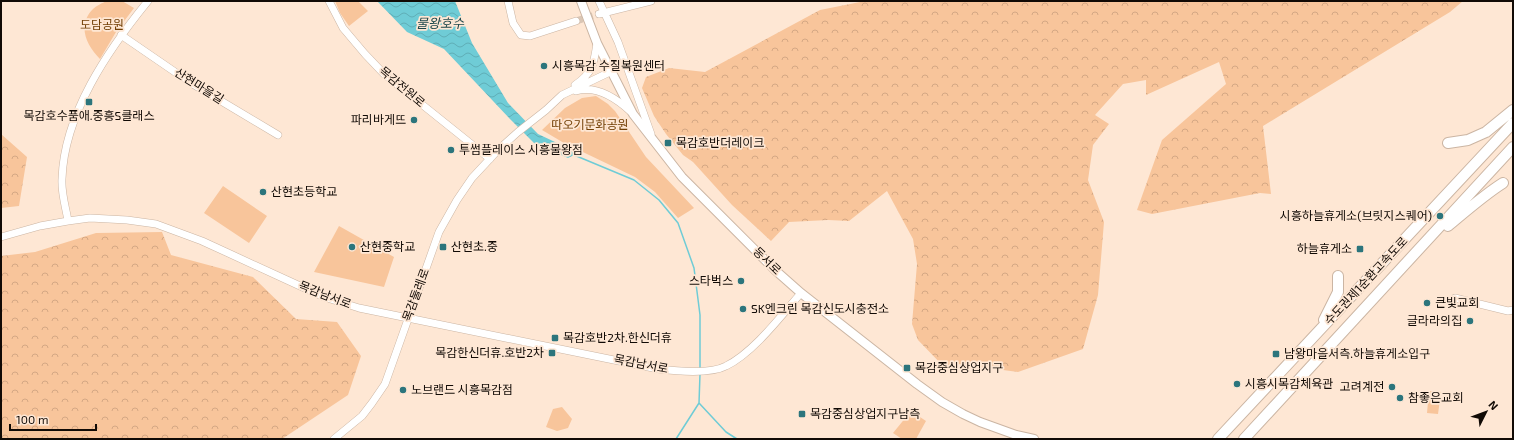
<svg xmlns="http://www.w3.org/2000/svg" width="1514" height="440" font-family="'Exo 2','Noto Sans KR',sans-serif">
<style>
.forest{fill:url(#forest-crowns)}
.green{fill:#f8c59b}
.water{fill:url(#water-waves)}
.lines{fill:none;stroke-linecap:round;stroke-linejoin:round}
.stream{stroke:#6fccd6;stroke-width:1.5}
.minor-tunnel{stroke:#dac6b5;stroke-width:7;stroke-dasharray:7 3.5;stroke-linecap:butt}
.minor-casing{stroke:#cbb5a3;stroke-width:8}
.major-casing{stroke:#cbb5a3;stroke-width:10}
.highway-casing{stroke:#cbb5a3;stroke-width:12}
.minor{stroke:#fff;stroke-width:7}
.major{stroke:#fff;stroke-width:8}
.highway{stroke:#fff;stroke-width:10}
.poi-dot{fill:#2c757c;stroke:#fee7d4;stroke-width:1.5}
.labels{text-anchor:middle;stroke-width:3.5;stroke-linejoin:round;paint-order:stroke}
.park-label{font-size:12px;fill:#734006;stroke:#fee7d4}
.poi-label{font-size:12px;fill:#110a05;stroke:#fee7d4;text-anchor:start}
.street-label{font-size:12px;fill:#110a05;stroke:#fee7d4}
.water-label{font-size:13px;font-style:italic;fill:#1c474b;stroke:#fee7d4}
</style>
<defs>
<pattern id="forest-crowns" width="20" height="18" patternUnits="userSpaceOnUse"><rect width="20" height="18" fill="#f8c59b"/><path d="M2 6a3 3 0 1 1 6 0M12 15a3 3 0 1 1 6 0" fill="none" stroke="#d4a884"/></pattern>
<pattern id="water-waves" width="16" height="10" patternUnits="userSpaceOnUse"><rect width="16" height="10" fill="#6fccd6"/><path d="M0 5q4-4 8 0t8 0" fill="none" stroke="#5faeb6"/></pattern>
</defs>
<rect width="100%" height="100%" fill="#fee7d4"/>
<path class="forest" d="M865 1H1463L1450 12 1263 126 1271 194 1260 193 1152 214 1137 210 1162 140 1226 84 1219 62 1146 95V80L1123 84 1095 115 1109 124 1093 145 1088 180 1104 222 1098 295 1083 349 1018 372 958 364 957 369 945 368 918 340 912 324 917 264 913 239 887 191 849 221 828 220 789 222 771 241 732 205 693 162 683 155 666 134 654 116 642 88 646 77 669 68 705 72 820 10Z
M1 134 27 157 19 206 1 208Z
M162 232 171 255 253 277 296 319 337 322 361 356 348 395 282 439H1V256L35 252 96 233Z"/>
<path class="green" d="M107 1H122L134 8 116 32 100 59C86 45 77 25 93 9 96 6 102 3 107 1Z
M335 1H358L368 11 349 26 340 13Z
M596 96 608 104 615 111 646 157 694 208 678 218 655 192 635 177 564 143 542 130 565 108 582 98Z
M223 186 267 216 249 243 204 213Z
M339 226 394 257 384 287 314 272Z
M1429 391 1441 392 1438 414 1427 413Z
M562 407 572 419 568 428 557 431 546 427 553 409Z
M911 411 926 421 916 439H902L893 433Z"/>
<path class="water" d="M377 1H455L472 43 508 103 538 134 572 150 574 155 568 158 534 143 510 119 444 49 407 32Z"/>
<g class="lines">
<path class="stream" d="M574 155 634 180 659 200 678 223 694 268 700 315V368
M700 374 699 403 726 432 737 439
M676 439 699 403"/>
<path class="minor-tunnel" d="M576 21 599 14"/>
<g class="minor-casing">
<path id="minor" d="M148 1C108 50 64 114 62 179 61 193 66 208 68 221L90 218 127 220 156 224 202 241 324 297 359 308 658 369C675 371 711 374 726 366 753 353 781 316 801 293
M329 1 343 28 365 54 384 74 490 159
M508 1 513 23 521 35 530 36 576 21
M599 1 618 42 651 134
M599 14 651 1
M121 35 191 83 278 135
M575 85C593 73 594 63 597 43
M576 91C597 85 616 98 631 112
M1 237 40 226 68 221
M1455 298 1508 311 1513 310
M334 439 362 416 372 403 385 384 439 232 457 200 472 178 499 149 518 132 546 110 562 95 612 71"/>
</g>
<g class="major-casing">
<path id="major" d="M581 1 597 43 633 114 682 177 775 270 801 293 917 384 942 402 963 414 980 422 1016 435 1034 439"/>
</g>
<g class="highway-casing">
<path id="highway" d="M1448 143 1468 140 1486 132 1513 110
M1448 226C1466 211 1484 195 1503 183
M1324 320 1338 292V276
M1218 439 1513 123
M1244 439 1513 147"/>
</g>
<use href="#minor" class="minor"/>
<use href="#major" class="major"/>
<use href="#highway" class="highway"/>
</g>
<g class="poi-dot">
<circle cx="544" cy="66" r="4"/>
<rect x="85" y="98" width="8" height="8" rx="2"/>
<circle cx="414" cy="120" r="4"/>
<rect x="664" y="139" width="8" height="8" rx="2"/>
<circle cx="451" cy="150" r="4"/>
<circle cx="263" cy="192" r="4"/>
<circle cx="1440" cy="216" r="4"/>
<circle cx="352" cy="247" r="4"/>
<rect x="439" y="243" width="8" height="8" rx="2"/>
<rect x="1356" y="245" width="8" height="8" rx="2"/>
<circle cx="741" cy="281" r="4"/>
<circle cx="1427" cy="303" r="4"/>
<circle cx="743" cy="309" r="4"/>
<circle cx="1470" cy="321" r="4"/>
<rect x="551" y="334" width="8" height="8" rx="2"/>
<rect x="548" y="349" width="8" height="8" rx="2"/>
<rect x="1272" y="350" width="8" height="8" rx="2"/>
<rect x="903" y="364" width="8" height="8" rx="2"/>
<circle cx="1237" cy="384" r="4"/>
<circle cx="1392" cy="387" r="4"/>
<circle cx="403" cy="390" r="4"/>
<circle cx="1400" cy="398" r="4"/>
<rect x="798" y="410" width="8" height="8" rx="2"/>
</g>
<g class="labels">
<g class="park-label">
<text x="102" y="29">도담공원</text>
<text x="590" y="129">따오기문화공원</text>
</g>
<g class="poi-label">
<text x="552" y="70">시흥목감 수질복원센터</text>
<text x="89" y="120" text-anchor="middle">목감호수품애.중흥S클래스</text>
<text x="406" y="124" text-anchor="end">파리바게뜨</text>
<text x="676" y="147">목감호반더레이크</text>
<text x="459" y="154">투썸플레이스 시흥물왕점</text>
<text x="271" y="196">산현초등학교</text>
<text x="1432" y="220" text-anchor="end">시흥하늘휴게소(브릿지스퀘어)</text>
<text x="360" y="251">산현중학교</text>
<text x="451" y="251">산현초.중</text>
<text x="1352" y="253" text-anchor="end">하늘휴게소</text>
<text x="733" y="285" text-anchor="end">스타벅스</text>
<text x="1435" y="307">큰빛교회</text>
<text x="751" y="313">SK엔크린 목감신도시충전소</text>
<text x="1462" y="325" text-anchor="end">글라라의집</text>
<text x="563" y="342">목감호반2차.한신더휴</text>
<text x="544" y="357" text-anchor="end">목감한신더휴.호반2차</text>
<text x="1284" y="358">남왕마을서측.하늘휴게소입구</text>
<text x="915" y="372">목감중심상업지구</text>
<text x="1245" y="388">시흥시목감체육관</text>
<text x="1384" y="391" text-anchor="end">고려계전</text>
<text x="411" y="394">노브랜드 시흥목감점</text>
<text x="1408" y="402">참좋은교회</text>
<text x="810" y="418">목감중심상업지구남측</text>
</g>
<g class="street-label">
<text transform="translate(199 86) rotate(32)" y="4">산현마을길</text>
<text transform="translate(402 87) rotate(40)" y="4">목감전원로</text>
<text transform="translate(767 261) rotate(44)" y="4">동서로</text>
<text transform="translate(1366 281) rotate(-47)" y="4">수도권제1순환고속도로</text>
<text transform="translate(325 295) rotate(21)" y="4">목감남서로</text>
<text transform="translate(416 295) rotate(-70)" y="4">목감둘레로</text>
<text transform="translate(641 364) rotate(11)" y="4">목감남서로</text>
</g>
<g class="water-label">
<text x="440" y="28">물왕호수</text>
</g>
</g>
<rect width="1514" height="440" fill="none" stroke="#110a05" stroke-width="4"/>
<g transform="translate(1486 412) rotate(48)" stroke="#fee7d4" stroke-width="3" paint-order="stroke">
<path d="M0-3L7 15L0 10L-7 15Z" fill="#110a05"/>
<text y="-6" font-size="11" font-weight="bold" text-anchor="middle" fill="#110a05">N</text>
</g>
<path d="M10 424v6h86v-6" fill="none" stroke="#110a05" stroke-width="2"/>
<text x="16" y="424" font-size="12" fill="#110a05" stroke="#fee7d4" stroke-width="3" paint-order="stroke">100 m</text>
</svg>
